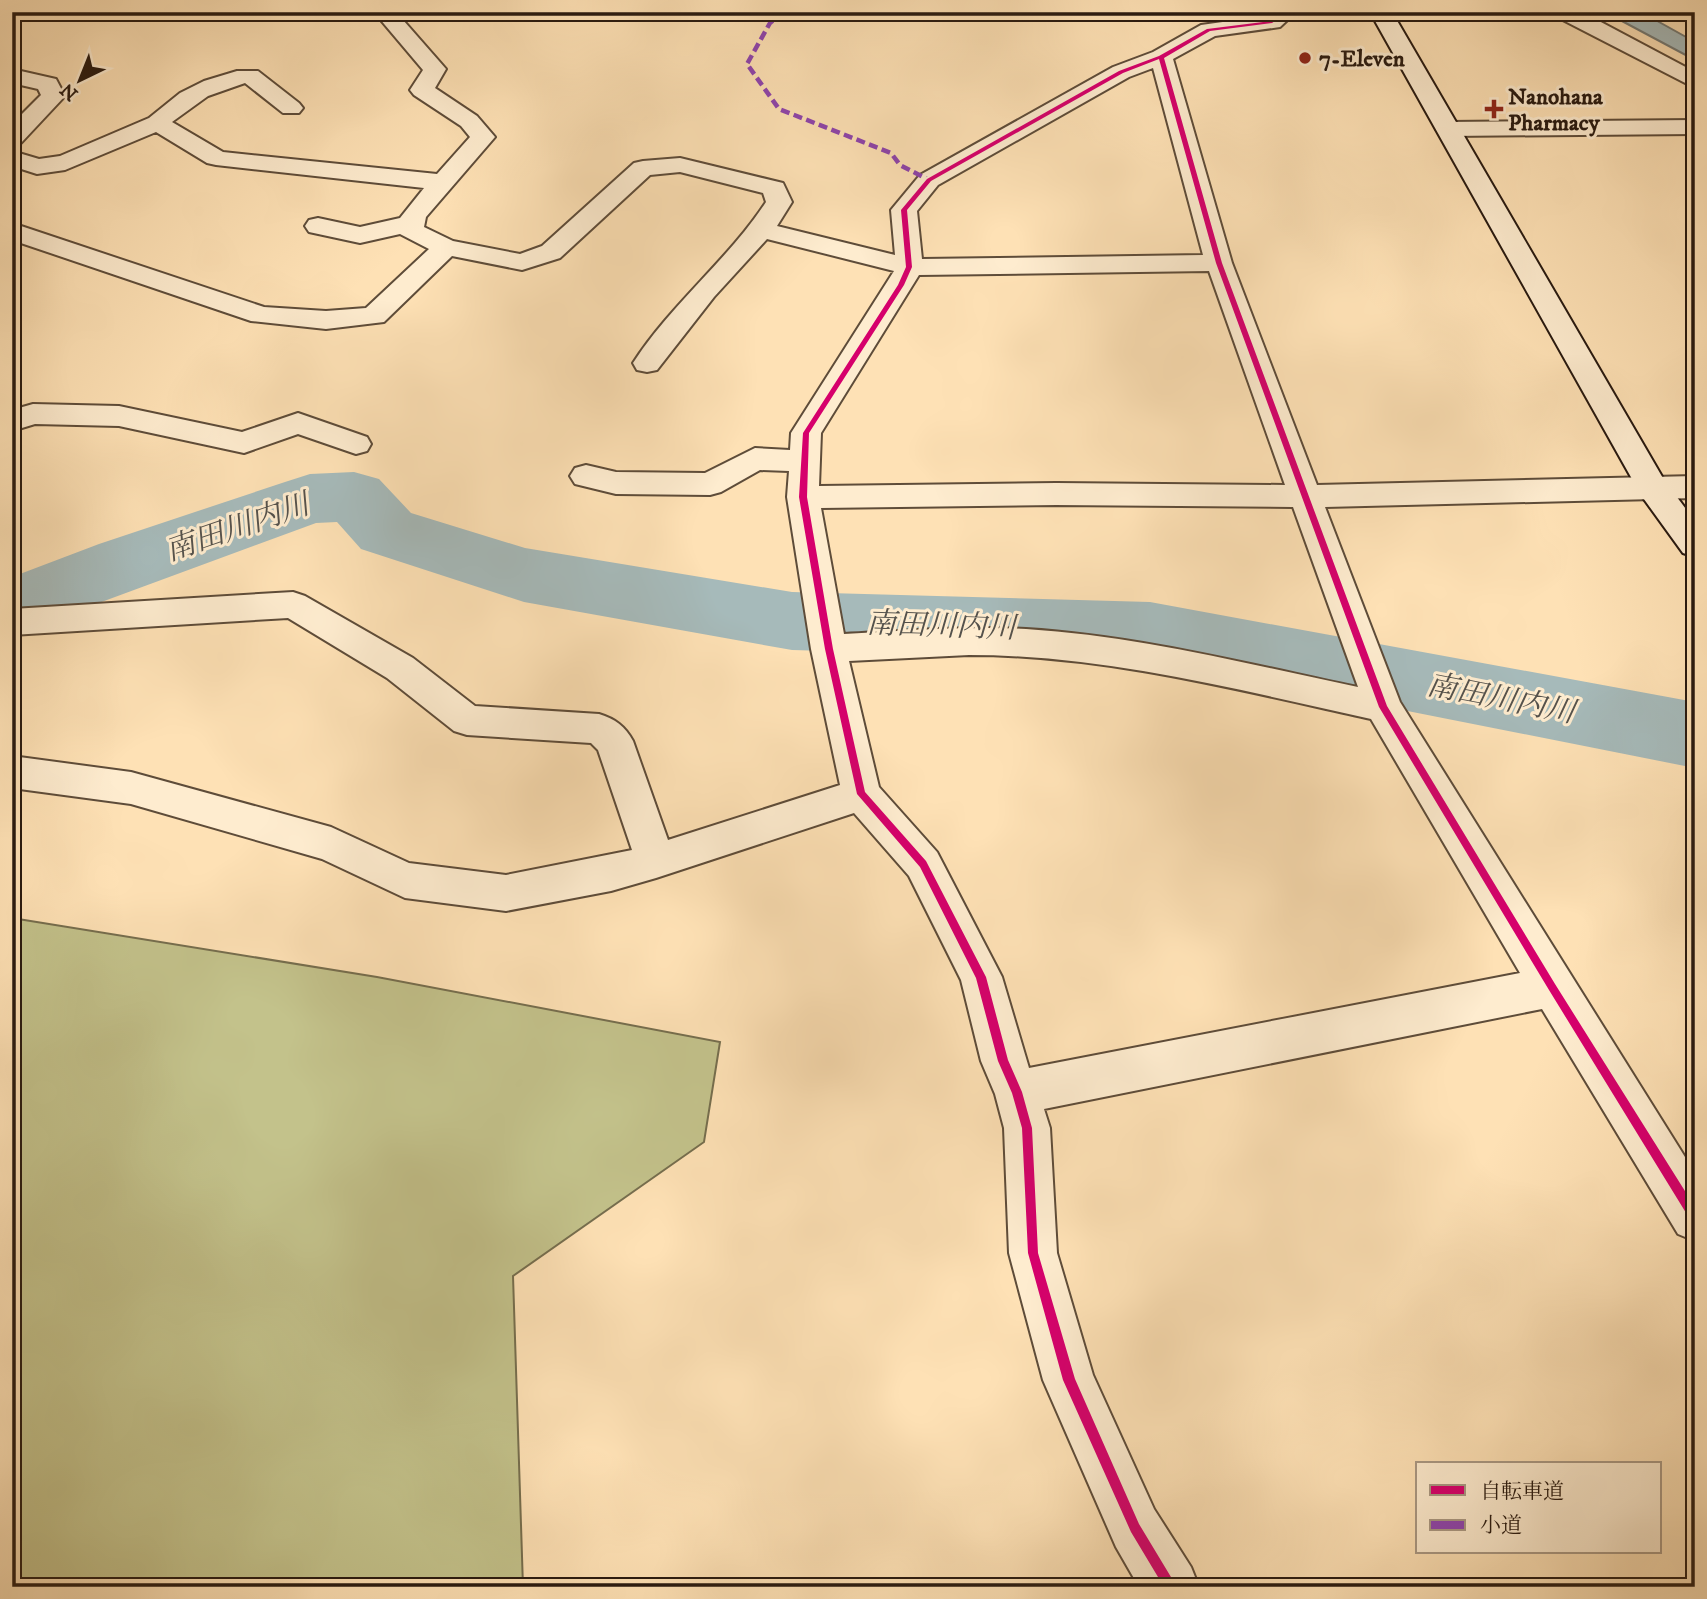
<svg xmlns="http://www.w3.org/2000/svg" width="1707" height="1599" font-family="'IM FELL DW Pica','Noto Serif JP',serif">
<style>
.green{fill:#c3c28b;stroke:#766e4e;stroke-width:2}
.water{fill:#a6baba;stroke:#747a76;stroke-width:2}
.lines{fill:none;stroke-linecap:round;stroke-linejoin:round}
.river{fill:#a6baba;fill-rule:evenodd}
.street-casing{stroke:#5e4c39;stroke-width:4}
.secondary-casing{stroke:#291a10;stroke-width:4}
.street{fill:#feeccf;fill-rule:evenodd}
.secondary{fill:#feeccf;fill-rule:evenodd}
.quiet{stroke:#8e44ad;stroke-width:4.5;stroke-dasharray:9 4.5;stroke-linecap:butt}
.cycleway-casing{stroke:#feeccf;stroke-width:4}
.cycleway{fill:#d6006c;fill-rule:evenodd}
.poi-dot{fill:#8f2418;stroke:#feeccf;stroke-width:2.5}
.labels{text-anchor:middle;stroke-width:6;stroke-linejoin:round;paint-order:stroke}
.far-poi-label{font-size:23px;font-weight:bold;fill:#291a10;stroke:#feeccf;text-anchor:start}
.water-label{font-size:30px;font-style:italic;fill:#55524c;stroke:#feeccf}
</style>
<rect width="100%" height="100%" fill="#fee1b5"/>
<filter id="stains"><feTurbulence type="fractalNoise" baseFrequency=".00286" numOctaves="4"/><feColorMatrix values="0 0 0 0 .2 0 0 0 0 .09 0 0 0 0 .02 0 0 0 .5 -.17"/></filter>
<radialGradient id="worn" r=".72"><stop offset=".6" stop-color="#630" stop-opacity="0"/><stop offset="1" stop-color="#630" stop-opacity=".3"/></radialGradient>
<path class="green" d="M12 918 377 977 720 1042 704 1142 513 1276 523 1587H12Z"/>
<path class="water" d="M1605 12H1641L1695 42V60Z"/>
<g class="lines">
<path class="river" d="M354 472 379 479 411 513 525 548 792 592 1150 602 1695 702V768L1150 660 792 650 524 602 361 549 337 522 316 523 12 635V577L99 544 285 482 310 474Z"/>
<g class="street-casing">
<path id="street" d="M374 12H396L446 69 435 88 477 116 495 137 426 217 424 227 453 241 520 254 542 246 634 163 643 161 680 158 783 183 792 202 777 226 895 255 891 210 920 175 1113 67 1153 52 1201 25 1266 16 1272 12H1296L1280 27 1215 36 1173 59 1232 263 1317 485 1695 476V498L1325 507 1400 702 1695 1173V1241L1678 1234 1542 1009 1044 1109 1050 1128 1057 1253 1093 1375 1154 1509 1191 1567 1199 1587H1139L1116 1547 1043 1380 1009 1253 1004 1128 995 1094 981 1061 961 980 909 876 854 813 656 878 611 891 506 911 405 898 322 859 131 804 12 788V756L131 772 331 827 409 863 506 875 632 850 598 750 591 743 467 735 454 731 387 678 288 618 12 635V609L293 592 305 596 413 658 475 706 599 714C615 719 625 726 633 741L668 840 840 785 811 649 787 497 789 471 760 470 721 492 710 495 616 494 575 484 570 476 575 468 586 465 616 472 705 473 755 448 790 450 791 433 894 271 767 239 714 297 657 370 647 372 637 370 633 363C671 304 728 260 766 202L763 193 680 172 650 175 560 258 522 270 452 256 384 322 326 329 251 321 12 240V223L264 307 326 311 366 308 429 249 400 234 360 243 309 232 305 226 309 220 318 218 360 227 400 218 424 188 216 165 207 163 156 132 65 170 37 174 12 166V151L39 159 60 156 149 118 180 93 204 81 237 71H258L299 103 303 108 299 113H283L245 83 208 96 172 122 223 152 437 174 470 137 461 126 414 95 410 90 423 70ZM1153 68 1203 255 922 259 917 211 938 185 1129 77ZM1209 271 1285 485 1056 483 819 486 821 433 919 275ZM1056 505 1293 507 1358 687C1248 664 1138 636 1026 629 965 626 904 631 844 634L821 508ZM969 655C1105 655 1239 690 1371 719L1520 973 1029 1068 1002 977 937 852 879 787 849 661Z
M1555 12H1582L1695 72V88L1557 17Z
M12 69 56 79 65 96 21 143 12 145V124L41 95 38 89 12 83Z
M1695 120V134L1448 136 1440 134 1436 129 1440 124 1448 122Z
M33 404 119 406 242 432 298 413 367 437 371 444 367 451 356 454 298 434 244 453 119 426 35 424 12 431V410Z"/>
</g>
<g class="secondary-casing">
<path id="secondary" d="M1370 12H1392L1664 480 1695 521V557L1683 553 1641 495Z"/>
</g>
<use href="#street" class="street"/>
<use href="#secondary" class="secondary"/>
<path class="quiet" d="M783 12 770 23 747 64 779 109 891 153 900 165 929 180"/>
<g class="cycleway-casing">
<path id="cycleway" d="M1282 12H1288L1272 23 1210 31 1164 58 1222 263 1387 706 1555 984 1695 1207V1222L1691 1221 1549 990 1379 707 1216 263 1159 59 1123 73 931 181 907 210 912 267 904 285 809 433 807 497 833 649 865 792 926 861 986 977 1008 1060 1022 1092 1032 1128 1038 1253 1075 1379 1139 1524 1177 1587H1164L1131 1532 1063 1380 1028 1253 1022 1128 1012 1093 998 1061 976 978 920 867 857 794 825 649 799 497 803 433 898 285 906 267 901 210 927 179 1119 71 1159 56 1207 29 1271 21Z"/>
</g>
<use href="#cycleway" class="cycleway"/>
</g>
<g class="poi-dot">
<circle cx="1305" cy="58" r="7"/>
<path d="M1490.5 98.5h7v7h7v7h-7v7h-7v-7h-7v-7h7z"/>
</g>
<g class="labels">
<g class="far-poi-label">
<text x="1319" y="66">7-Eleven</text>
<text x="1508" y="104">Nanohana<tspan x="1508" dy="26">Pharmacy</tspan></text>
</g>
<g class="water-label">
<text transform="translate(237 527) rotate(-19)" y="10">南田川内川</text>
<text transform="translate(941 625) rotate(2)" y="10">南田川内川</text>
<text transform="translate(1501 698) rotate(11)" y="10">南田川内川</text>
</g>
</g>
<rect width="1707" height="1599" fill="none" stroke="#fee1b5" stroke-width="42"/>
<rect x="14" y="14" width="1679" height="1571" fill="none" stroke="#291a10" stroke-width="3.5"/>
<rect x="21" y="21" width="1665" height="1557" fill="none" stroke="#291a10" stroke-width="2"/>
<rect x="1416" y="1462" width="245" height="91" fill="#feeccf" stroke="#a99883" stroke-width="2"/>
<rect x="1430" y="1485" width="35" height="10" fill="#d6006c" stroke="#a99883" stroke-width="2"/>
<text x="1480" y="1498" font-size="21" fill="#291a10">自転車道</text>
<rect x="1430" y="1520" width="35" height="10" fill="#8e44ad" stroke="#a99883" stroke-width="2"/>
<text x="1480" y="1532" font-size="21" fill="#291a10">小道</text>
<g transform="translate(80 80) rotate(223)" stroke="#feeccf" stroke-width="5" paint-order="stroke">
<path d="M0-5L12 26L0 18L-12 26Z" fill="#291a10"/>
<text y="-10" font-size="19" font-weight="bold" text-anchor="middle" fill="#291a10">N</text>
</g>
<rect width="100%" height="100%" filter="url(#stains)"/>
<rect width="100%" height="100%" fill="url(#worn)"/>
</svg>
